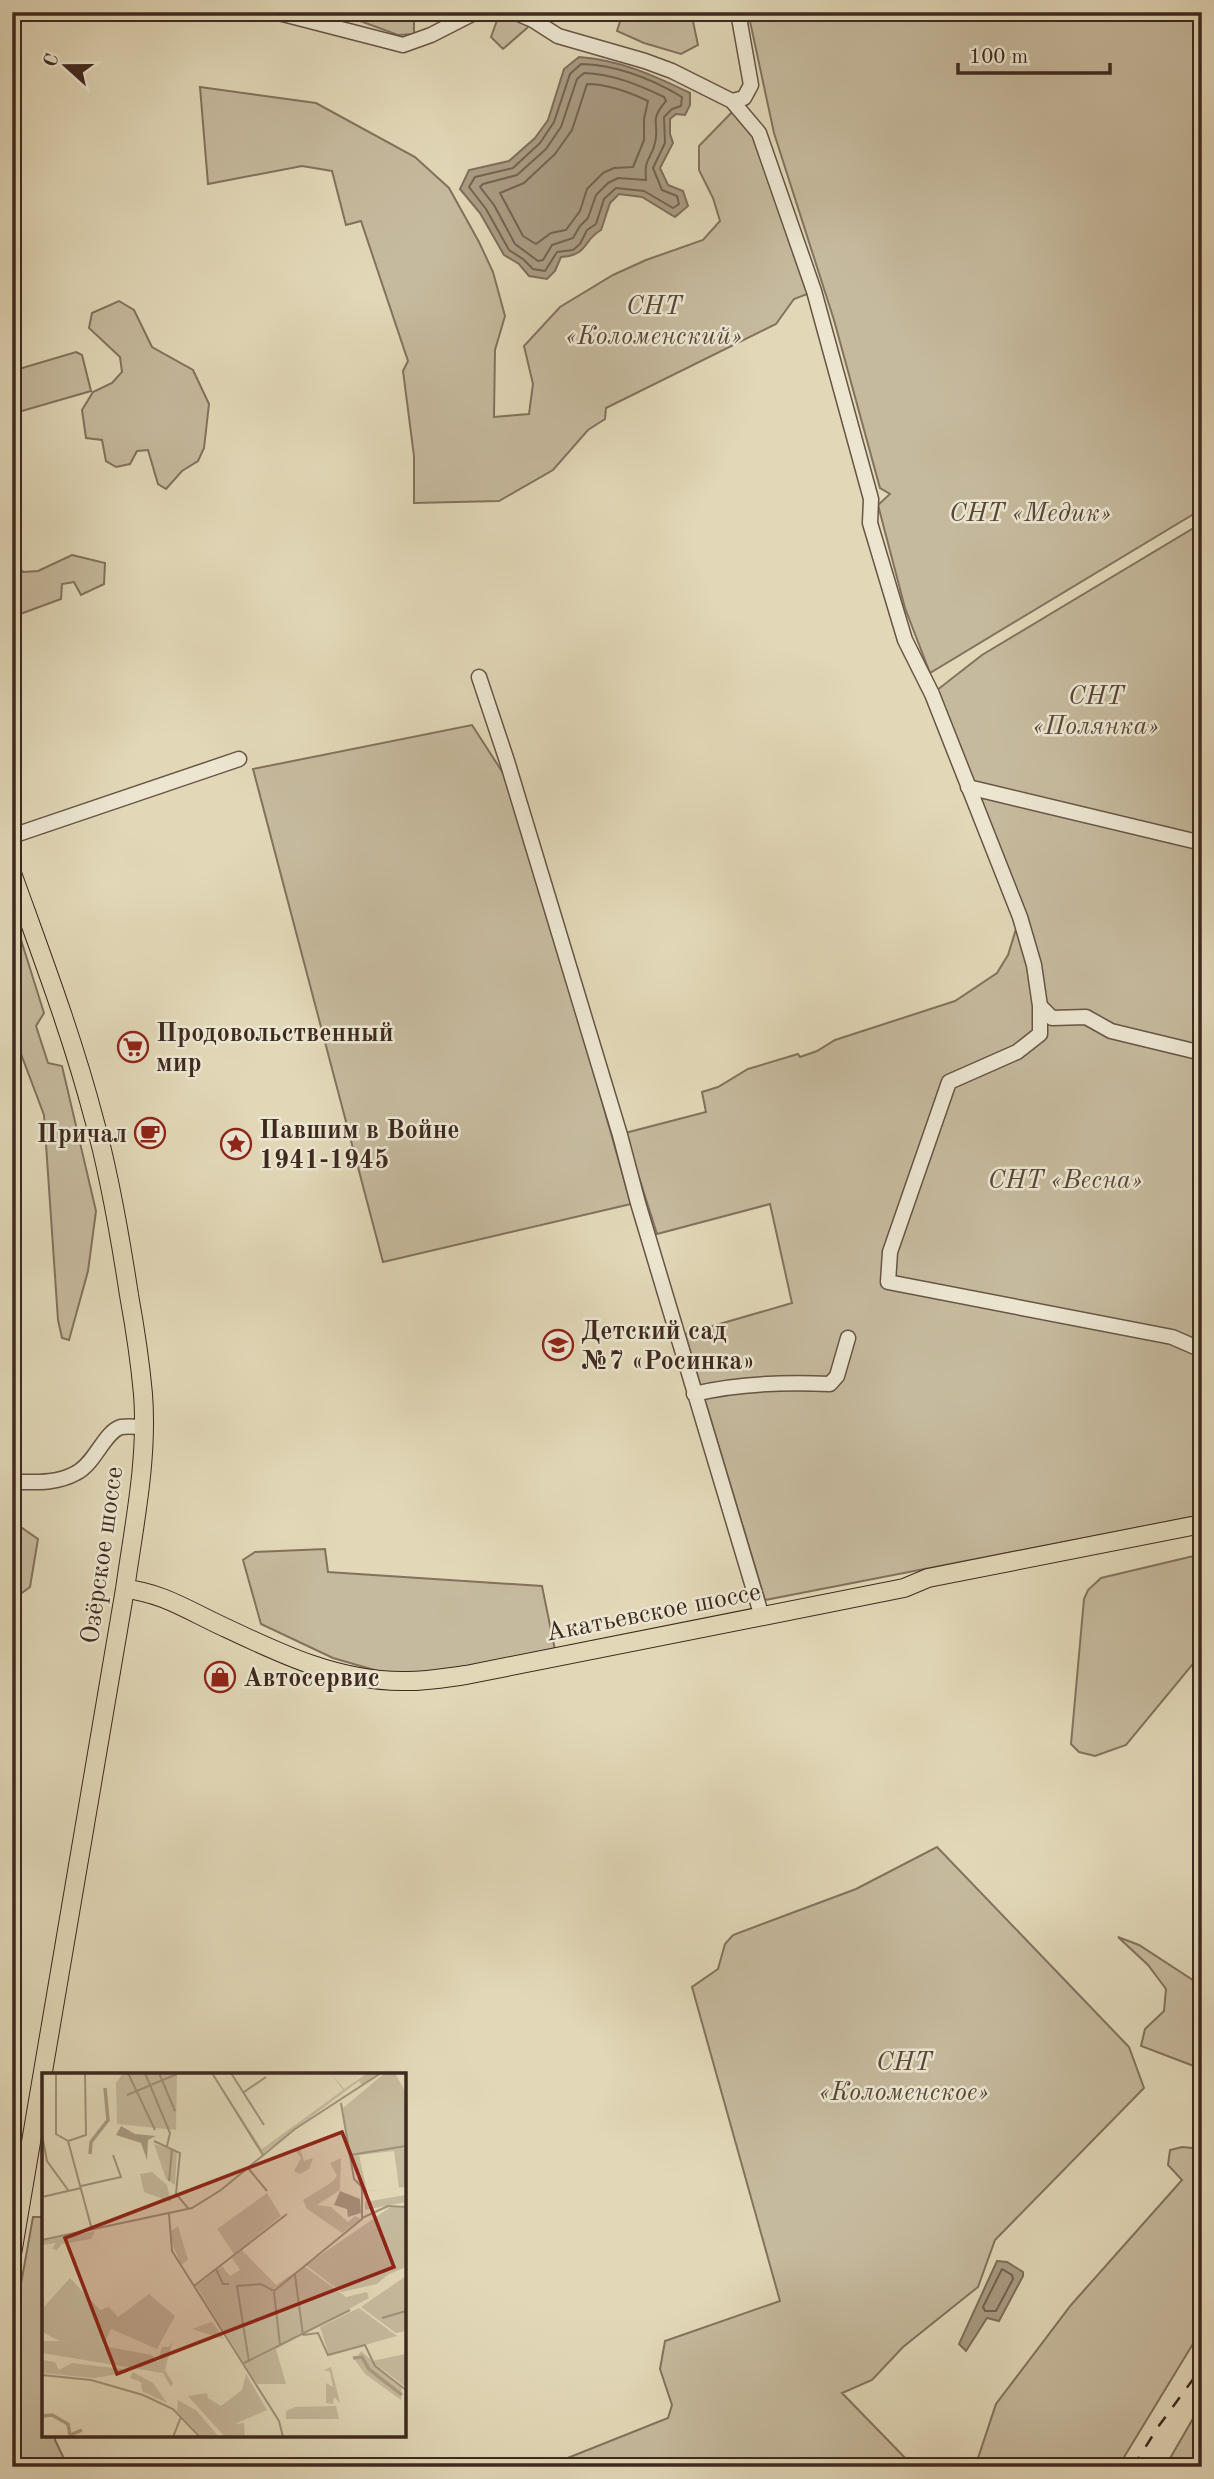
<svg xmlns="http://www.w3.org/2000/svg" width="1214" height="2479" font-family="'Old Standard TT',serif">
<style>
.green{fill:#c6ba9e;stroke:#82725e;stroke-width:2}
.water{fill:#aa9c84;stroke:#7e6e5c;stroke-width:2}
.lines{fill:none;stroke-linecap:round;stroke-linejoin:round}
.shore{stroke:#746252;stroke-width:2}
.minor-casing{stroke:#665545;stroke-width:17}
.major-casing{stroke:#3d291f;stroke-width:20}
.minor{stroke:#ece6d1;stroke-width:14}
.major{stroke:#e2d8b8;stroke-width:18}
.rail{stroke:#3d291f;stroke-width:2.5;stroke-dasharray:12 12;stroke-linecap:butt}
.labels{text-anchor:middle;stroke-width:5;stroke-linejoin:round;paint-order:stroke}
.park-label{font-size:26px;font-style:italic;fill:#584638;stroke:#ece6d1}
.poi-label{font-size:26px;font-weight:bold;fill:#3d291f;stroke:#ece6d1;text-anchor:start}
.street-label{font-size:26px;fill:#3d291f;stroke:#ece6d1}
.inset-river{fill:none;stroke:#aa9c84;stroke-width:3.5}
.inset-road{fill:none;stroke:#a0927b;stroke-width:2}
.view{fill:#8f2418;fill-opacity:0.15;stroke:#8f2418;stroke-width:3.5}
.inset-edge{fill:none;stroke:#3d291f;stroke-width:3.5}
</style>
<rect width="100%" height="100%" fill="#e2d8b8"/>
<filter id="stains"><feTurbulence type="fractalNoise" baseFrequency=".00286" numOctaves="4"/><feColorMatrix values="0 0 0 0 .2 0 0 0 0 .09 0 0 0 0 .02 0 0 0 .5 -.17"/></filter>
<radialGradient id="worn" r=".72"><stop offset=".6" stop-color="#630" stop-opacity="0"/><stop offset="1" stop-color="#630" stop-opacity=".3"/></radialGradient>
<path class="green" d="M294 12H466C449 20 432 19 414 18V34L398 35 344 15 333 22Z
M500 12H538L527 28 503 49 491 37Z
M623 12H691L698 45 681 54 644 43 617 31Z
M748 12H1202V509L930 673 905 608 878 505 890 494 880 488 834 320 774 133Z
M200 87 316 103 415 157 449 188 479 242 493 272 505 316 495 350 494 417 529 414 533 384 524 346 560 307 613 275 646 260 703 240 720 221 713 198 699 170V146L735 109 748 123 810 293 794 299 776 324 606 408 605 419 588 430 553 470 499 501 414 503V456L403 371 408 361 361 221 346 225 332 171 302 166 208 184Z
M119 301 134 310 152 347 193 370 209 404 204 448 198 461 182 471 166 489 158 484 148 450 137 451 130 464 116 467 106 461 102 440 86 438 82 410 93 392 112 383 122 372 120 357 89 328 92 313Z
M76 352 82 355 91 391 15 413 12 412V371Z
M1202 523V1515L765 1600 685 1334 792 1303 770 1204 657 1234 625 1133 706 1112 702 1092 718 1087 748 1069 798 1054 800 1057 817 1051 835 1040 955 1001 997 973 1008 955 1020 916 932 694 982 655Z
M72 555 105 563 104 584 81 595 74 582 62 584 61 599 12 617V559L23 572 38 571Z
M472 725 503 773 556 939 631 1204 383 1262 253 769Z
M12 911 44 1013 36 1026 48 1063 62 1066 96 1211 88 1271 69 1340 62 1338 58 1320 44 1115 12 1030Z
M12 1521 38 1539 30 1587 12 1600Z
M325 1549 328 1572 542 1586 555 1650 451 1671 388 1674 333 1658 261 1624 243 1560 255 1552Z
M1202 1554V1653L1126 1745 1095 1756 1079 1752 1071 1744 1084 1599 1088 1590 1101 1578Z
M937 1847 1129 2047 1144 2088 995 2240 978 2287 903 2347 872 2380 842 2393 914 2467H545L668 2418 672 2405 660 2369 665 2341 780 2301 692 1987 718 1969 725 1944 733 1935 856 1889Z
M1118 1937 1139 1945 1202 1986V2101L1193 2099 1199 2068 1141 2046 1145 2029 1164 2011 1166 1989 1148 1965Z
M1182 2147 1202 2149V2329L1118 2467H975L996 2404 1071 2305 1182 2180 1168 2165 1170 2150Z
M33 2217H44V2435H56L55 2440 68 2467H12V2334Z
M1202 2403V2467H1165Z"/>
<path class="water" d="M579 57C620 60 653 75 690 93V105L685 115 676 114 670 119V134L673 143 660 168 668 185 683 191 688 206 675 217 642 197 619 194 610 203 601 230C582 241 589 255 561 257L555 271 547 279 529 276 519 264 504 255 480 213 460 189 469 170 509 161 535 138 548 120 564 69Z
M997 2261 1007 2262 1023 2272V2276L999 2321 987 2318 966 2351 959 2344Z"/>
<g class="lines">
<path class="shore" d="M581 64C617 65 652 79 682 97L681 106 672 109 664 117 665 143 653 168 662 190 677 196 679 204 673 208 644 191 616 188 604 199 596 224 587 230 580 244 573 250 557 252 545 271 533 269 523 259 509 250 486 209 469 187 475 177 513 168 540 143 554 122 570 74Z
M584 73C613 74 639 85 664 97L666 101C648 122 660 122 655 143 651 161 644 156 646 180L618 178 608 183 596 195 588 218 580 226 573 238 552 245 543 260 538 261 515 244 494 205 480 187 483 184 517 175 546 149 561 127 577 79Z
M587 84C608 84 629 92 648 101L644 119V140L633 167 614 168 603 173 587 189 580 211 566 230 551 233 536 244 523 236 500 193 524 183 555 154 572 130Z
M1002 2269 1012 2275 1013 2279 996 2311H985L983 2307Z"/>
<g class="minor-casing">
<path id="minor" d="M275 12 403 45 431 35 476 12
M514 12 533 20 558 36 645 61 672 71 732 101 759 133 814 291 871 499 870 523 905 640 932 694 1020 917 1034 965 1040 1006V1034L1017 1052 949 1082 890 1252 888 1282 1172 1337 1202 1350
M732 101 744 98 751 85 738 12
M479 677 507 761 620 1135 638 1203 762 1617
M968 787 1202 843
M12 836 239 759
M1040 1006 1052 1018 1086 1017 1111 1031 1202 1053
M694 1394C739 1383 784 1382 830 1384L837 1376 848 1338
M12 1482C34 1482 57 1484 76 1473 95 1464 104 1432 121 1427 128 1426 137 1427 143 1427"/>
</g>
<g class="major-casing">
<path id="major" d="M12 873C41 954 72 1035 94 1119 110 1176 120 1236 129 1295 135 1328 140 1361 143 1394 148 1459 134 1525 125 1589L12 2254
M125 1589C161 1592 191 1612 224 1627 281 1654 337 1681 402 1681 423 1682 444 1678 466 1675L904 1588 928 1578 1202 1524"/>
</g>
<use href="#minor" class="minor"/>
<use href="#major" class="major"/>
<path class="rail" d="M1133 2467 1158 2427 1202 2367"/>
</g>
<defs>
<g id="supermarket-ring" transform="scale(1.575)"><circle r="9.5" fill="#ece6d1" stroke="#8f2418" stroke-width="1.5"/><path d="M-6-5.5h2.5l.6 2H6L4.5 2H-2.5L-4.4-4H-6ZM-1.5 3.2a1.3 1.3 0 1 0 .1 0ZM3 3.2a1.3 1.3 0 1 0 .1 0Z" fill="#8f2418"/></g>
<g id="cafe-ring" transform="scale(1.575)"><circle r="9.5" fill="#ece6d1" stroke="#8f2418" stroke-width="1.5"/><path d="M-5.5-4.5H6V0H3Q3 3.5 0 3.5H-2.5Q-5.5 3.5-5.5 0ZM3-3.2v2h1.7v-2ZM-6 4.5H4V6H-6Z" fill="#8f2418"/></g>
<g id="sight-ring" transform="scale(1.575)"><circle r="9.5" fill="#ece6d1" stroke="#8f2418" stroke-width="1.5"/><path d="M0-6L1.8-2.2L6-1.7L2.9 1.2L3.7 5.4L0 3.3L-3.7 5.4L-2.9 1.2L-6-1.7L-1.8-2.2Z" fill="#8f2418"/></g>
<g id="school-ring" transform="scale(1.575)"><circle r="9.5" fill="#ece6d1" stroke="#8f2418" stroke-width="1.5"/><path d="M0-5L7-2L0 1L-7-2ZM-4 1L0 2.5L4 1V4Q0 6-4 4Z" fill="#8f2418"/></g>
<g id="shop-ring" transform="scale(1.575)"><circle r="9.5" fill="#ece6d1" stroke="#8f2418" stroke-width="1.5"/><path d="M-5-2.5h2.3a2.7 3.5 0 0 1 5.4 0H5L5.5 6h-11ZM-1.5-2.5h3a1.5 2.3 0 0 0-3 0Z" fill="#8f2418"/></g>
</defs>
<g fill-rule="evenodd">
<use href="#supermarket-ring" x="133" y="1047"/>
<use href="#cafe-ring" x="150" y="1133"/>
<use href="#sight-ring" x="236" y="1144"/>
<use href="#school-ring" x="558" y="1345"/>
<use href="#shop-ring" x="220" y="1677"/>
</g>
<g class="labels">
<g class="park-label">
<text x="654" y="314">СНТ<tspan x="654" dy="30">«Коломенский»</tspan></text>
<text x="1030" y="521">СНТ «Медик»</text>
<text x="1096" y="704">СНТ<tspan x="1096" dy="30">«Полянка»</tspan></text>
<text x="1065" y="1188">СНТ «Весна»</text>
<text x="904" y="2070">СНТ<tspan x="904" dy="30">«Коломенское»</tspan></text>
</g>
<g class="poi-label">
<text x="156" y="1041">Продовольственный<tspan x="156" dy="30">мир</tspan></text>
<text x="259" y="1138">Павшим в Войне<tspan x="259" dy="30">1941-1945</tspan></text>
<text x="127" y="1142" text-anchor="end">Причал</text>
<text x="581" y="1339">Детский сад<tspan x="581" dy="30">№7 «Росинка»</tspan></text>
<text x="243" y="1686">Автосервис</text>
</g>
<g class="street-label">
<text transform="translate(101 1555) rotate(-82)" y="9">Озёрское шоссе</text>
<text transform="translate(653 1611) rotate(-11)" y="9">Акатьевское шоссе</text>
</g>
</g>
<g transform="translate(42 2073)">
<rect width="364" height="364" fill="#e2d8b8"/>
<path d="M81 0H135L134 57 75 51 74 10ZM289 0 302 16 326 0H337L320 12 317 8 220 81 176 9 220 76 301 17ZM343 0H353L364 20V114L319 119 311 83 307 82 301 35ZM352 78 357 115 325 118 317 82ZM112 71 135 78 133 112 124 106ZM258 75 262 88 271 85 267 96 258 101 252 98 259 85 254 78ZM299 85 298 117 275 132 289 134 306 149 313 143 319 146 300 160 265 136 261 127 290 109 295 103 288 90ZM110 99 125 112 129 129 102 119 98 101ZM225 120 239 143 192 181 175 156ZM364 122V129L323 137V129ZM350 133 364 134V194L345 202 335 211 299 219 264 192ZM136 153 146 187 139 192 129 167V158ZM53 158 49 166 20 171 15 177 10 176 14 170 0 172V168ZM200 177 234 212 262 193 304 224 325 219 327 225 234 276 244 311H215L154 213 180 193 188 203 198 197 190 185ZM364 203V258L354 260 319 234ZM28 205 58 237 67 234 76 244 107 221 133 243 115 276 69 256 61 273 110 282 116 289 120 274H127L131 267 123 297 131 310 129 314 121 300 0 280V268H18L0 259V236ZM317 235 355 263 287 282 278 254ZM169 249 171 250 182 266 150 256ZM364 277V312L362 313 330 288 363 281ZM319 278 360 314 359 327 323 301 313 287ZM1 287 13 289 17 297 30 290 80 296 84 300 52 305 0 300ZM289 294 298 330 292 324 291 331 284 330V310L291 314 288 299 282 297ZM91 299 111 310 125 330 100 318 99 309 88 305ZM204 301 225 337 193 351 202 350 203 364H183L146 323 165 320 166 325 179 333 200 317ZM136 327 155 338 177 364H160L135 338ZM294 333 297 346H244V338L253 334Z" fill="#c6ba9e" fill-rule="evenodd"/>
<path d="M79 53 93 61 114 63 106 67 105 87 99 70 74 62ZM298 118 318 126 319 140 306 144 305 136 292 132Z" fill="#aa9c84"/>
<path class="inset-river" d="M48 81 49 69 66 47 63 15M311 285 320 284 327 296 360 322M0 343 10 342 26 351 28 362 40 357"/>
<path class="inset-road" d="M14 0V61L26 68M86 0 113 57M103 0 128 60 125 73M117 0 133 38M170 0 221 82M189 0 222 52M202 19 224 4M85 22 135 1M0 62 5 88 26 117M26 68 50 157M26 68 44 62 43 0M112 68 138 80 134 121 146 135M308 82 364 73M206 95 225 118M127 108 130 76M39 113 79 104 71 82M0 124 39 115M127 141 130 178 237 348 241 364M320 145 346 133 364 134M0 167 150 135 179 117 253 56 339 0M174 196 181 211H187M253 202 261 262M152 213 245 141M232 218 320 146V114L312 106 299 30M232 219 238 272M340 245 364 238M261 262 276 260 286 282 323 272 333 293 364 317M207 289 195 213 219 211 232 218M202 290 308 237M0 302 49 307 101 322 131 336 158 364M131 364 139 344"/>
<path class="view" d="M300 59 352 194 75 301 23 165Z"/>
<rect width="364" height="364" class="inset-edge"/>
</g>
<rect width="1214" height="2479" fill="none" stroke="#e2d8b8" stroke-width="42"/>
<rect x="14" y="14" width="1186" height="2451" fill="none" stroke="#3d291f" stroke-width="3.5"/>
<rect x="21" y="21" width="1172" height="2437" fill="none" stroke="#3d291f" stroke-width="2"/>
<g transform="translate(66 66) rotate(291)" stroke="#ece6d1" stroke-width="5" paint-order="stroke">
<path d="M0-5L12 26L0 18L-12 26Z" fill="#3d291f"/>
<text y="-10" font-size="19" font-weight="bold" text-anchor="middle" fill="#3d291f">С</text>
</g>
<path d="M958 63v10h152v-10" fill="none" stroke="#3d291f" stroke-width="3.5"/>
<text x="969" y="63" font-size="21" fill="#3d291f" stroke="#ece6d1" stroke-width="5" paint-order="stroke">100 m</text>
<rect width="100%" height="100%" filter="url(#stains)"/>
<rect width="100%" height="100%" fill="url(#worn)"/>
</svg>
